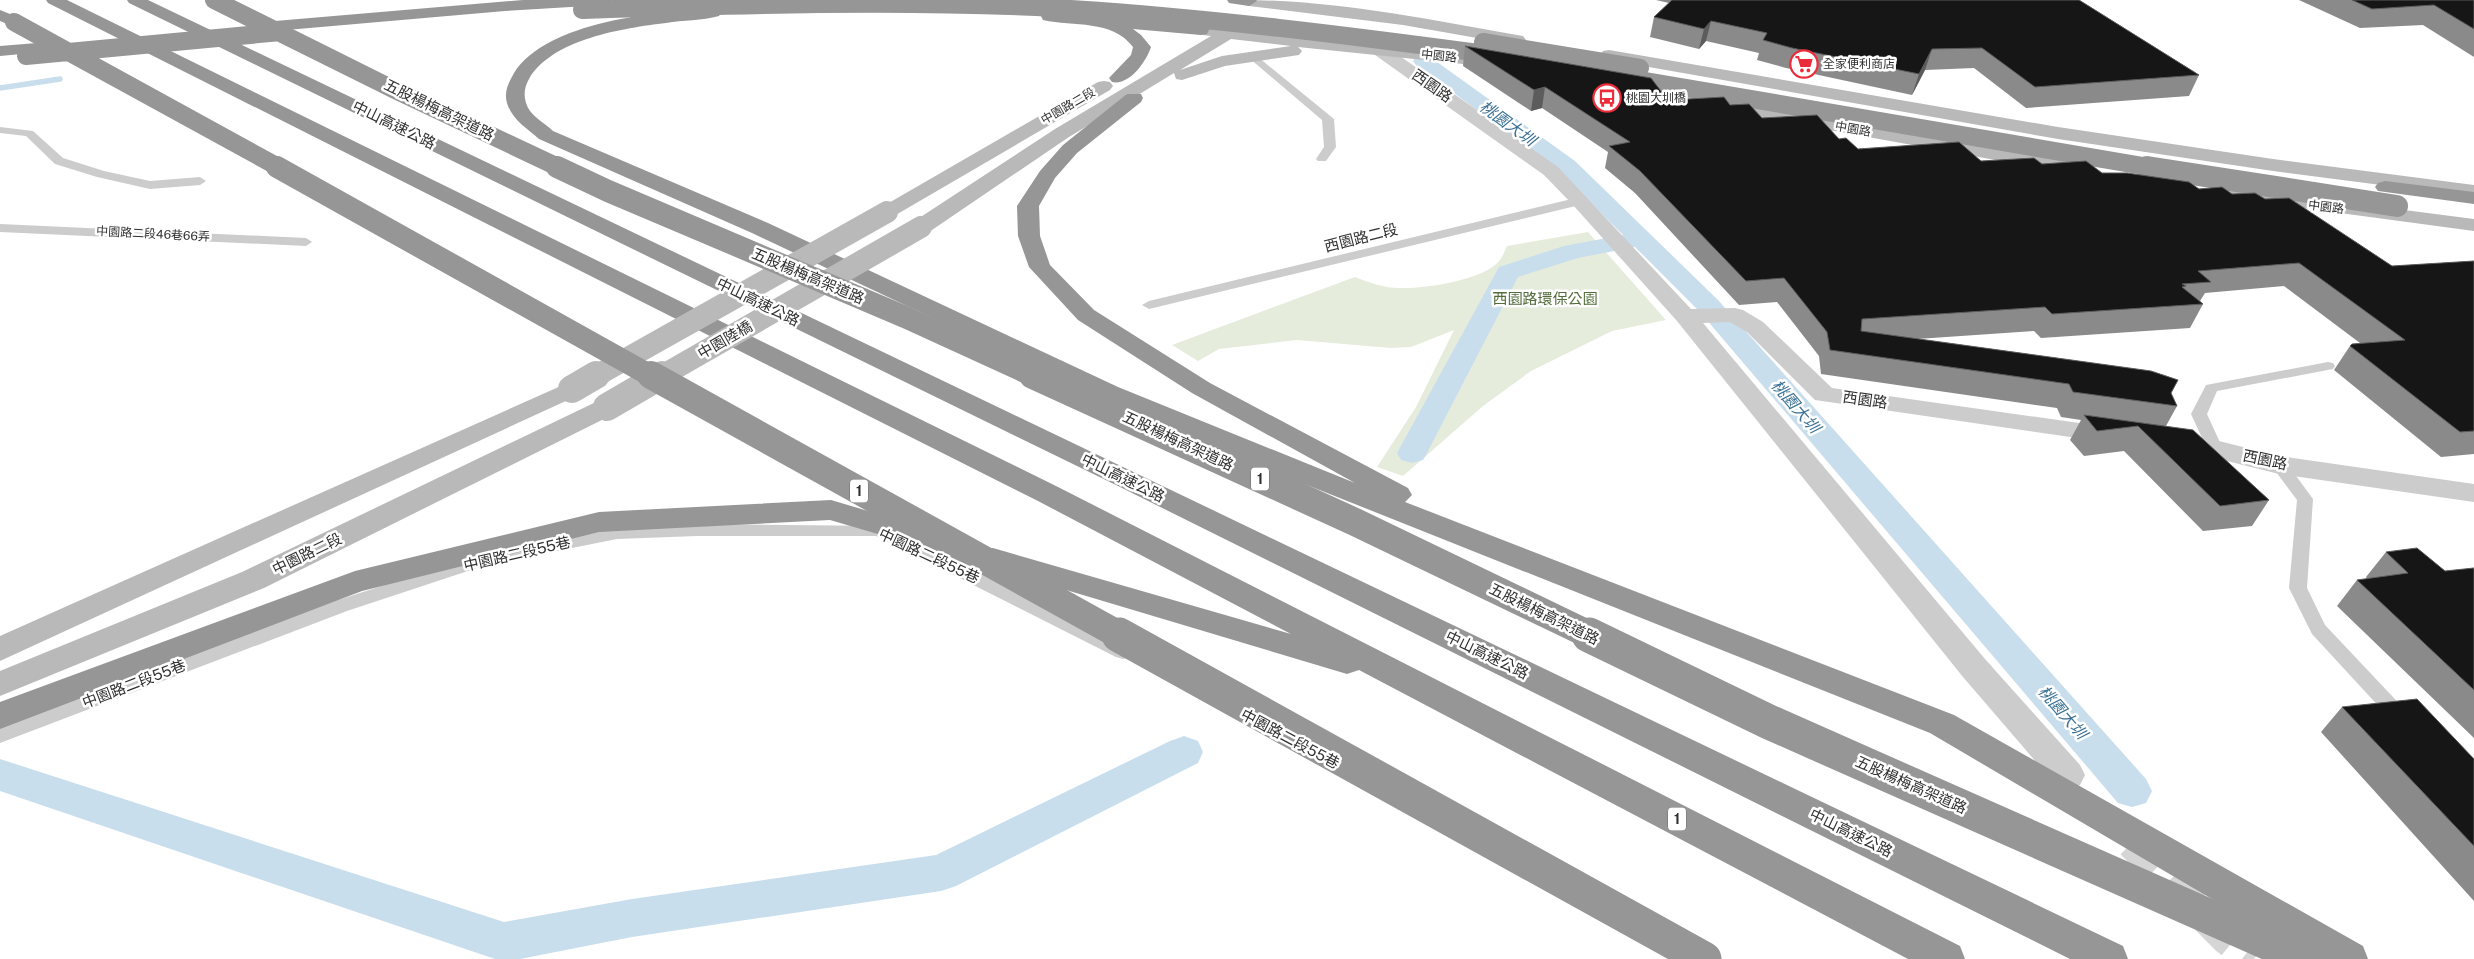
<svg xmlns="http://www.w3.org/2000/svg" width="2474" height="959" font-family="'Public Sans','Noto Sans TC',sans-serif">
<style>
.green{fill:#e5ecdc}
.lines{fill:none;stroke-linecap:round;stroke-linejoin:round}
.stream{stroke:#c8deed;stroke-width:5.5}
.canal{fill:#c8deed;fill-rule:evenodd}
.street-tunnel{stroke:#d5d5d5;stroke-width:35;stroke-dasharray:35 18;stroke-linecap:butt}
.lane{fill:#ccc;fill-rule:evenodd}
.street{fill:#ccc;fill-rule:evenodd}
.secondary{fill:#b9b9b9;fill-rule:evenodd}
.highway{fill:#969696;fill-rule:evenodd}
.secondary-bridge-far1{stroke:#b9b9b9;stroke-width:22}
.secondary-bridge{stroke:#b9b9b9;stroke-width:28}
.highway-bridge-far3{stroke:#969696;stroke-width:18}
.highway-bridge-far2{stroke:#969696;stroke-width:22}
.highway-bridge-far1{stroke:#969696;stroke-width:28}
.highway-bridge{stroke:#969696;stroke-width:35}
.wall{fill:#8a8a8a}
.shaded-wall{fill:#5c5c5c}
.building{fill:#161616;stroke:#5c5c5c}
.labels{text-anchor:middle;stroke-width:5;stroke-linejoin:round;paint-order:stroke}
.far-street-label{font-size:12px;fill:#2f2f2f;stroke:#fff}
.far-poi-label{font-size:12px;fill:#2f2f2f;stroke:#fff;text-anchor:start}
.shield{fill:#fff;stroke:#6d6d6d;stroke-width:1}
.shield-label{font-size:14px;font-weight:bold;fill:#2f2f2f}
.street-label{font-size:15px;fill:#2f2f2f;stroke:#fff}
.park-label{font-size:15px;fill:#526c3a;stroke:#fff}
.water-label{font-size:16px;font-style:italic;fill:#3a7194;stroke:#fff}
</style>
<rect width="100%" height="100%" fill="#fff"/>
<path class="green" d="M1588 232 1666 320 1612 331 1531 371 1483 406 1403 476 1377 467 1416 407 1454 330 1411 347 1391 348 1297 340 1219 349 1198 361 1172 345 1355 277C1370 283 1384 288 1400 288 1424 289 1485 280 1500 260 1503 256 1505 250 1507 246Z"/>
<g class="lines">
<path class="stream" d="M0 88 60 79"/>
<path class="canal" d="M1423 55 1430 57 1575 161 1718 300 2146 779 2152 791 2146 803 2132 807 2118 803 1700 312 1635 247 1578 258 1518 277 1427 453 1423 460 1412 463 1401 460 1397 453 1499 267 1564 246 1623 235 1559 171 1416 65 1413 61 1416 57Z
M1184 736 1198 741 1203 752 1198 763 956 886 941 891 632 937 520 959H495L0 791V759L504 922 632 899 936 855 1170 741Z"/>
<path class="street-tunnel" d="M2133 842 2228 938 2254 959"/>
<path class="lane" d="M1253 53 1334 119 1336 147 1326 161H1318L1316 159 1324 147 1322 120 1249 58V54Z
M0 127 33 131 63 158 104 171 150 181 200 177 206 181 200 185 150 189 97 177 55 164 26 136 0 133Z
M1580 197 1586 201 1584 204 1149 309 1142 305 1149 301Z
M0 224 306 238 312 242 306 246 0 232Z
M2328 362 2333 363 2335 366 2333 369 2217 391 2207 414 2223 449 2221 453H2209L2191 414 2206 385Z
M2279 460 2285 461 2313 499 2307 588 2325 625 2409 714 2412 719 2409 724 2402 727 2395 724 2312 634 2289 588 2297 500 2271 465 2273 461Z
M697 524 885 526 1130 647 1132 652 1130 657 1123 659 1116 657 876 536H697L617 539 486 565 347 611 0 743V727L335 601 478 555 617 527Z"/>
<path class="street" d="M1381 46 1387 47 1558 167 1691 309 1735 308 1743 310 1763 322 1832 388 2121 429 2125 435 2121 441 2112 443 1815 400 1747 332 1730 322 1703 323 1985 659 2080 765 2085 775 2080 785 2068 789 2056 785 1963 677 1677 321 1573 205 1544 175 1375 55 1372 51 1375 47Z
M2177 436 2215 440 2279 456 2474 484V502L2279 474 2215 458 2168 450 2164 444 2168 438Z"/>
<path class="secondary" d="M1242 0C1334 0 1426 19 1517 35L1523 36 1526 40 1523 44 1517 45 1403 25 1249 6 1243 4Z
M1201 25 1225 28 1232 26 1239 30 1463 54 1469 55 1472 59 1469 63 1463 64 1298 47 1302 51 1299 55 1225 66 1182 80 1176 79 1174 73 1069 137 929 232 921 233 913 232 910 227 913 222 1055 129 1211 36 1195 34 1193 30 1195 26ZM1231 39 1291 46 1222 56 1180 70Z
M1609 50 2058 127 2273 159 2474 185V197L2273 171 2058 139 1603 59 1600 55 1603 51Z
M1104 81 1110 82 1113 86 1110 90 894 216 887 218 880 216 876 212 880 208 1098 82Z
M1631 84 2083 164 2090 166 2093 170 2090 174 2083 176 1625 93 1622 89 1625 85Z
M2227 187 2474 219V231L2220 197 2217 193 2220 189Z
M572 381 581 384 585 389 581 394 0 661V636Z
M607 399 616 401 620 407 616 413 264 588 0 696V671L242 572 598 401Z"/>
<path class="highway" d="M46 0H67L1058 487 1960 946 1965 959H1908L1359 670 1347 674 983 565 978 558 983 551 993 548 1291 634 1038 501 48 3Z
M127 0H148L2123 946 2128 959H2070L1116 485 129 3Z
M523 0H612L604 5 505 11 275 31 269 30 267 26 269 22 275 21Z
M1227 0H1256L1257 1 1249 6 1229 3Z
M713 8 719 10 721 13 719 16C702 21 683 20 666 23 624 28 552 39 529 79 523 89 523 101 530 111 536 119 546 124 553 131L768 223 1118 387 1355 483 1192 393 1078 320 1029 267 1018 236 1017 206 1040 171 1063 145 1127 94H1141L1143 98 1141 102 1077 153 1055 178 1039 206 1040 236 1050 265 1094 310 1210 383 1408 488 1412 495 1405 502 1954 715 2363 946 2368 959H2314L1930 733 1297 481 1100 397 752 233 539 139C528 129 514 121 508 106 503 93 508 84 514 73 547 21 657 12 713 8Z
M0 10 20 18 22 22 20 26 14 27 0 21Z
M1049 11 1201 25 1207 26 1209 30 1207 34 1201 35 1133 29 1141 35 1151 47C1146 62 1129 86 1112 82L1109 78 1131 55 1133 47C1112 19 1074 27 1043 20L1041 16 1043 12Z
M37 43 43 44 46 48 43 52 0 56V46Z
M2385 181 2474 192V204L2378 191 2375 187 2378 183Z
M831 500 949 535 953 542 949 549 939 552 830 520 599 532 362 591 0 729V702L355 571 599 512Z"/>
<path class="secondary-bridge-far1" d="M594 377 887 212
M660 377 921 227"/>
<path class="secondary-bridge" d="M572 389 596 375
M607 407 662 375"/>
<path class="highway-bridge-far3" d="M214 0 397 91 560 168
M582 10C740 5 897 0 1055 8 1205 17 1353 36 1502 56
M14 22 280 168
M1483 42 1640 68
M26 56 281 32
M1616 76 2155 168"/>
<path class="highway-bridge-far2" d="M277 167 653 377
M557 167 608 191 905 317 1036 377
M2147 167 2397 206"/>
<path class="highway-bridge-far1" d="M651 375 1121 636
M1033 375 1355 522 1592 636"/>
<path class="highway-bridge" d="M1119 635 1704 959
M1589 635 1769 722 2305 959"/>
</g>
<path class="wall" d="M1656 0H2079L2199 75 2189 96 2026 108 1974 68 1925 70 1912 95 1786 68 1757 60 1759 53 1706 41 1699 49 1650 37 1654 17 1669 3Z
M2299 0H2474V57L2423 25 2360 28Z
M1465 46 1664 95 1671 100 1730 105 1762 118 1839 139 1858 149 1981 161 2042 164 2265 199 2392 266 2474 261V454L2441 457 2334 370 2350 346 2360 343 2284 286 2205 293 2200 301 2203 304 2190 328 2041 338 2034 331 1917 339 2171 393 2177 406 2166 426 2269 500 2252 526 2203 531 2124 451 2084 456 2070 440 2081 420 2061 417 2057 408 1821 374 1819 356 1777 302 1739 305 1635 193 1605 168 1608 152 1542 108 1531 111 1463 66Z
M2386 552 2445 571 2474 568V738L2337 606 2357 580 2367 579 2366 577Z
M2342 707 2474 759V901L2321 732Z"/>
<path class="shaded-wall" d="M1711 21 1706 41 1699 49 1704 29Z
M1932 49 1925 70 1912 95 1919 74Z
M1545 87 1542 108 1531 111 1534 90Z"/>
<path class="building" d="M1672 0H2079L2199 75 2035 87 1982 48 1932 49 1919 74 1792 48 1763 40 1767 33 1711 21 1704 29 1654 17Z
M2352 0H2474V29L2434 5 2372 9Z
M1465 46 1651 78 1664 95H1668L1671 100 1724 97 1730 105 1749 104 1762 118 1817 115 1839 139 1846 138 1858 149 1959 142 1981 161 2034 158 2042 164 2086 161 2102 173H2127L2189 182 2199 189 2222 187 2232 194 2255 193 2265 199 2289 198 2392 266 2474 261V431L2460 432 2350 346 2352 344 2405 340 2299 263 2198 271 2211 282 2182 284 2186 286 2182 287 2203 304 2052 314 2045 307 1862 319 1861 331 2151 371 2178 380 2171 393 2177 406 2073 392 2069 384 1830 350 1827 332 1784 278 1746 281 1640 171 1609 146 1630 142 1545 87 1534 90Z
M2084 415 2193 430 2269 500 2220 506 2138 426 2097 431Z
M2417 548 2445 571 2474 568V690L2357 580 2408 573 2386 552Z
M2417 699 2474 759V846L2342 707Z"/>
<defs>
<g id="supermarket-ring" transform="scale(1.4375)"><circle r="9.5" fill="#fff" stroke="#eb2c3a" stroke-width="1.5"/><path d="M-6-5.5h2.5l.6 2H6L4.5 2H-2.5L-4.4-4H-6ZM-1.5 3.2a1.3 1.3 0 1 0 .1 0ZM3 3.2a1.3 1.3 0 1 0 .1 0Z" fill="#eb2c3a"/></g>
<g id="bus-ring" transform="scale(1.4375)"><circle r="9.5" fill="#fff" stroke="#eb2c3a" stroke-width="1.5"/><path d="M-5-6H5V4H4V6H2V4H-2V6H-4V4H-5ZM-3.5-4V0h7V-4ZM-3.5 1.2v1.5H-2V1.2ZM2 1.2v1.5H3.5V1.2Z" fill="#eb2c3a"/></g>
</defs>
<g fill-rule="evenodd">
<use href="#supermarket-ring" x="1804" y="64"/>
<use href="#bus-ring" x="1607" y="98"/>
</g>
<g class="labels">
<g class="far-street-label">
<text transform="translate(1439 56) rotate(6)" y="4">中園路</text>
<text transform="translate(1068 106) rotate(-30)" y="4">中園路二段</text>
<text transform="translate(1853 129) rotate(10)" y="4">中園路</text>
<text transform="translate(2326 207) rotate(7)" y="4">中園路</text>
<text transform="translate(153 234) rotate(3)" y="4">中園路二段46巷66弄</text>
</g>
<g class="far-poi-label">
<text x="1823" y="68">全家便利商店</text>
<text x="1626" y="102">桃園大圳橋</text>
</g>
<g class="shield">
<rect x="1251" y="467.5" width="18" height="23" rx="4"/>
<rect x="850" y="479.5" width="18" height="23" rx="4"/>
<rect x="1668" y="807.5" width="18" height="23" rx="4"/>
</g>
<g class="shield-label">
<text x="1260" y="484">1</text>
<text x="859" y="496">1</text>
<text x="1677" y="824">1</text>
</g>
<g class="street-label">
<text transform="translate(1432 86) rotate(35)" y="5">西園路</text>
<text transform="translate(439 110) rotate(26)" y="5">五股楊梅高架道路</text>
<text transform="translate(394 125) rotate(26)" y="5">中山高速公路</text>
<text transform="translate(1361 238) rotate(-14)" y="5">西園路二段</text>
<text transform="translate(808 276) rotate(23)" y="5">五股楊梅高架道路</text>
<text transform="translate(758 302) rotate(26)" y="5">中山高速公路</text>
<text transform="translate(725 340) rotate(-30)" y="5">中園陸橋</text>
<text transform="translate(1865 400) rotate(8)" y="5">西園路</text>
<text transform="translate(1178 441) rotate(25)" y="5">五股楊梅高架道路</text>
<text transform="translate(2265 460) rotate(12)" y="5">西園路</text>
<text transform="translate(1123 478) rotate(26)" y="5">中山高速公路</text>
<text transform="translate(307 554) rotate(-26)" y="5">中園路二段</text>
<text transform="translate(517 554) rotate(-13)" y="5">中園路二段55巷</text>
<text transform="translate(929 556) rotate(25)" y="5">中園路二段55巷</text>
<text transform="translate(1544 614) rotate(26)" y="5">五股楊梅高架道路</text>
<text transform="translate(1487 655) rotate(26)" y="5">中山高速公路</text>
<text transform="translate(134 684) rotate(-21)" y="5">中園路二段55巷</text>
<text transform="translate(1290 739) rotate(28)" y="5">中園路二段55巷</text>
<text transform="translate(1911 785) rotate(24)" y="5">五股楊梅高架道路</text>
<text transform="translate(1851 833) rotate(26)" y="5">中山高速公路</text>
</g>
<g class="park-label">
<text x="1545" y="304">西園路環保公園</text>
</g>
<g class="water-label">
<text transform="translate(1508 123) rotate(36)" y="6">桃園大圳</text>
<text transform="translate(1796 406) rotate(49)" y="6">桃園大圳</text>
<text transform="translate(2063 712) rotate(49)" y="6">桃園大圳</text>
</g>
</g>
</svg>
